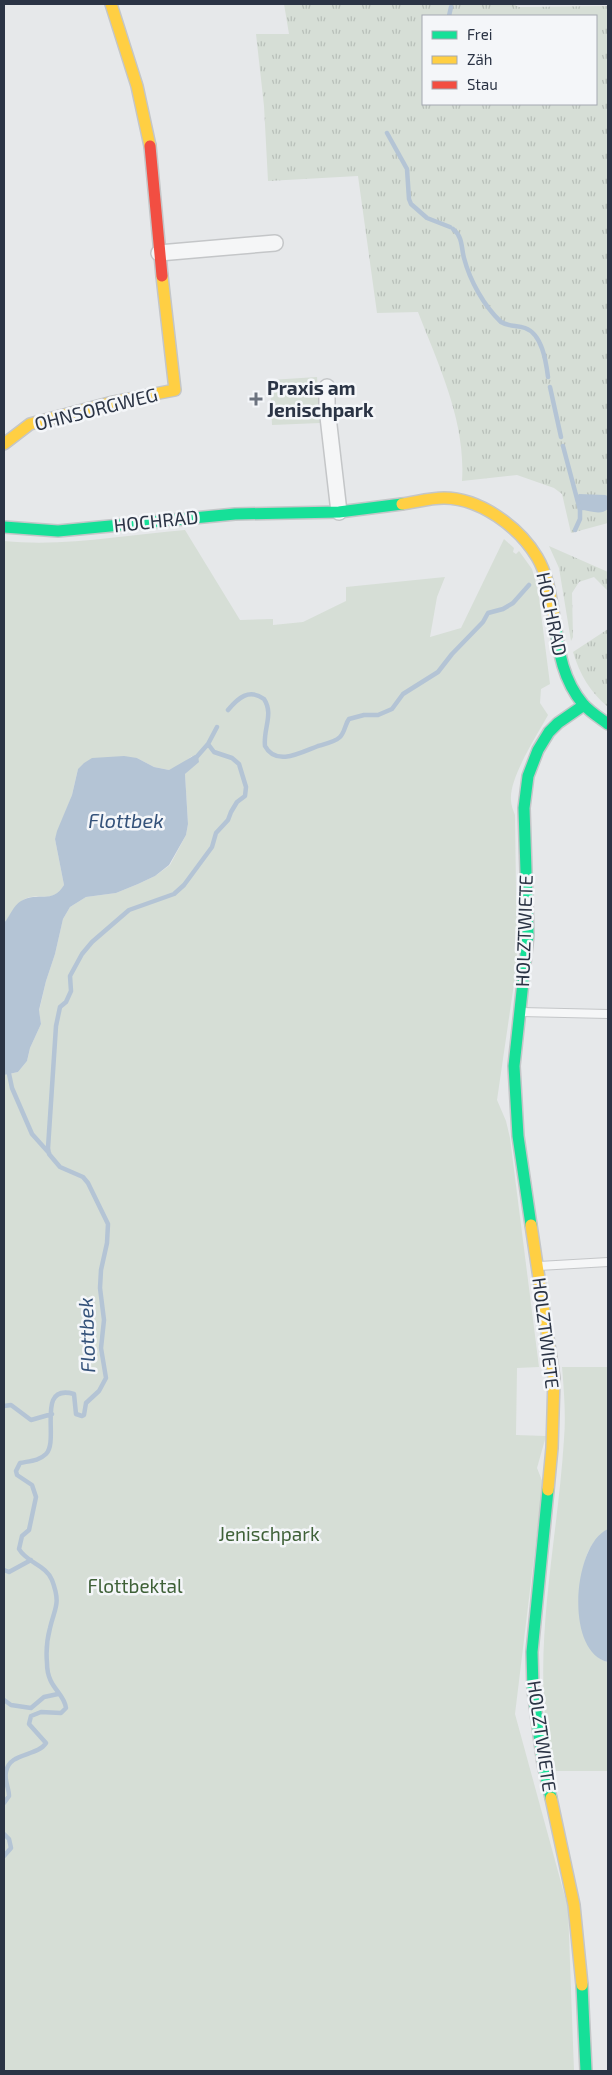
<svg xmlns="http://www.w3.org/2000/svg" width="612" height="2075" font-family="'Exo 2',sans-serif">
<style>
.grass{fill:url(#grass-tufts);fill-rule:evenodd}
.park{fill:#d6ded6}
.water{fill:#b4c4d5}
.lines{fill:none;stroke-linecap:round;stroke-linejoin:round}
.stream{stroke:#b4c4d5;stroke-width:4.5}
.lane-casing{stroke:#c4c6c8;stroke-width:10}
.street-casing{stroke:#c4c6c8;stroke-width:18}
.fast-casing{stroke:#c4c6c8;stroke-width:14}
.slow-casing{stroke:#c4c6c8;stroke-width:14}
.jam-casing{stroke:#c4c6c8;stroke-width:14}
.lane{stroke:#f5f6f7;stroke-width:8}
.street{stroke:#f5f6f7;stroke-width:15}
.fast{stroke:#16e098;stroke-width:11}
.slow{stroke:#ffcf43;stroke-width:11}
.jam{stroke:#f24e42;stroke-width:11}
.poi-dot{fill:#6c737f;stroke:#f4f6f9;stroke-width:2}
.labels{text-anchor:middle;stroke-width:5;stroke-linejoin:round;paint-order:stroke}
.poi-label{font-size:19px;font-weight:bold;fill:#2b3445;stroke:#f4f6f9;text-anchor:start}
.street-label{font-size:19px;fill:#2b3445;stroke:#f4f6f9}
.park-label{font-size:19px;fill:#3f6138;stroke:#f4f6f9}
.water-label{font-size:20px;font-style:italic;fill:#34527a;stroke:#f4f6f9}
</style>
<defs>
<pattern id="grass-tufts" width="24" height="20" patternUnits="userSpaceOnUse" patternTransform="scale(1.25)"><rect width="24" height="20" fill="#d6ded6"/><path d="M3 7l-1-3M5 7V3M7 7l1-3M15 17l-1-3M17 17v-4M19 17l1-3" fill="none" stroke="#b8bfb9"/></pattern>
</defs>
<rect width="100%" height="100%" fill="#e6e8ea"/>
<path class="grass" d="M284 4H512L519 7 608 6V523L571 533 562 494 554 488 517 475 462 481C466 422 439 366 418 312L377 313 358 176 268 181 264 106 256 34H289ZM423 16H596V104H423Z
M549 546 608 572V591L594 577 579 582 572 593 573 637 571 641 559 568Z
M608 629V707C590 692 580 675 573 652Z"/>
<path class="park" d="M317 377 320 423 272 425 270 380Z
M185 530 240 620 273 619V625L303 622 346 601V587L445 577 437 597 430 637 461 628 504 539 514 548 513 552 516 554 519 551 532 569 538 590 550 684 541 689 540 703 548 715C537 735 509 778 511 800 511 805 513 810 515 815L517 963 497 1100 506 1121 510 1138 539 1367 517 1368 516 1435 546 1436 537 1468 543 1483 515 1714 568 1908 574 2071H4V1075L18 1072 27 1061 30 1048 41 1024 39 1011 46 981 55 954 63 919 70 907 86 897 116 893 138 884 155 876 170 865 186 835 188 824 185 774 190 769 192 756 182 764 169 770 154 767 137 758 78 769 72 795 55 839 64 885C51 907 37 889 22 901 15 906 10 916 4 923V541C65 547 124 535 185 530Z
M562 1367H608V1529C601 1533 591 1545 588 1552 577 1576 574 1654 608 1662V1771H556C553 1759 549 1746 547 1734 534 1636 558 1537 564 1439 566 1415 564 1391 562 1367Z"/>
<path class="water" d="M579 494 605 495 608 496V509C600 516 590 510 580 510L576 497Z
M195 755 198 756 199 762 185 774 188 824 186 835 169 865 155 876 138 884 116 893 86 897 70 907 63 919 55 954 46 981 39 1010 41 1024 30 1048 27 1061 18 1072 4 1075V923C10 916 13 906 21 901 38 891 52 905 64 885L55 839 57 831 72 795 78 769 84 763 92 758 124 756 137 758 154 767 169 770Z
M608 1529V1662C564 1652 573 1544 608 1529Z"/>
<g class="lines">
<path class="stream" d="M449 16 451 7
M387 133 407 169 409 199 411 204 427 218 450 227
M453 229C463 237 461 247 464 258 470 281 484 306 501 322 509 327 517 325 525 328 542 334 546 361 548 377
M550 387 561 437
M563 446 580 510V519L575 530
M228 710C238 698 249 688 264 699 274 714 263 729 265 746 276 767 302 752 318 746 325 744 335 742 340 737 345 732 345 724 349 719L364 715H378L392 709 403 694 438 672 452 654 483 622 488 613 503 609 513 603 529 585
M194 760 208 744
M8 1069 12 1088 32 1134 49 1153
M4 1406 11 1405 31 1420 52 1414
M4 1570 9 1572 31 1560
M4 1700 11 1705 31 1708 44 1697 58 1694
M4 1803 9 1796C9 1788 4 1780 6 1772 9 1752 37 1757 46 1743L29 1724 31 1716 41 1712 61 1713 66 1708C64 1692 47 1688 47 1663 46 1652 47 1639 50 1628 55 1607 61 1604 52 1580 46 1565 27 1563 19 1549L22 1536 29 1530 36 1497 32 1485 17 1475 16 1471 20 1463C29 1461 39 1461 46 1454 60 1440 35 1383 74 1394L76 1414 82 1416 84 1415 86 1403 99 1391 106 1378 101 1348 104 1320 100 1288 101 1270 107 1243 108 1224 88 1183 83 1177 60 1167 49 1154 48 1148 56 1026 60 1007 66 1002 71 991 70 976 82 954 92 942 129 910 174 894 184 885 212 847 216 833 228 820 231 812 237 802 245 796 246 787 239 764 232 758 214 752 208 744 217 727
M4 1834 9 1839 11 1848 4 1856"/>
<g class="lane-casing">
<path id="lane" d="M521 1012 608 1014
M539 1266 608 1262"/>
</g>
<g class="street-casing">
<path id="street" d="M159 253 275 243
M327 387V408L339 512"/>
</g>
<g class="fast-casing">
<path id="fast" d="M4 527 58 531 235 514 339 512 402 504
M555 623C559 653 563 680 583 704 590 712 600 718 608 724
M531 1225 518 1136 514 1066 528 935 524 808 528 776 538 750 549 732 558 723 584 705
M548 1490 532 1652 533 1690 543 1764 551 1798
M582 1985 586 2071"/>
</g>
<g class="slow-casing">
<path id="slow" d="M111 4 137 86 150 146
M4 444 30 424 113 402 175 390 162 276
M402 504C416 502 430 498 444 498 480 498 519 527 537 557 549 577 551 601 555 623
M531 1225 554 1378 552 1448 548 1490
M551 1798 574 1905 582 1985"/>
</g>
<g class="jam-casing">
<path id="jam" d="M150 146 162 276"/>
</g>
<use href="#lane" class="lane"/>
<use href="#street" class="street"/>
<use href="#fast" class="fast"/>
<use href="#slow" class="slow"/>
<use href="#jam" class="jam"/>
</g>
<path class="poi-dot" d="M253.5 391.5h5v5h5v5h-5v5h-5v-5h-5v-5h5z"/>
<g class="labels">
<g class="poi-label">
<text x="267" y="395">Praxis am<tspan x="267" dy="22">Jenischpark</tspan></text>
</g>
<g class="street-label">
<text transform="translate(96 409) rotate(-14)" y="7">OHNSORGWEG</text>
<text transform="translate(156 521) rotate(-6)" y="7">HOCHRAD</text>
<text transform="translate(552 614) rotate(78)" y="7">HOCHRAD</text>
<text transform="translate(524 931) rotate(-88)" y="7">HOLZTWIETE</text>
<text transform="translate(546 1333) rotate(83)" y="7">HOLZTWIETE</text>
<text transform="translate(542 1736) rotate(82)" y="7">HOLZTWIETE</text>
</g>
<g class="park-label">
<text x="269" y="1541">Jenischpark</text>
<text x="135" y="1593">Flottbektal</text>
</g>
<g class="water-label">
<text x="126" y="828">Flottbek</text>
<text transform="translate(87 1335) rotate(-92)" y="7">Flottbek</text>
</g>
</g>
<rect width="612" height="2075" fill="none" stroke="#2b3445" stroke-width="10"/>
<rect x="422" y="15" width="175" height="90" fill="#f4f6f9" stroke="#a4a8b1"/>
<rect x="432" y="31" width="25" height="8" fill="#16e098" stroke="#a4a8b1"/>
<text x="467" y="40" font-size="15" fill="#2b3445">Frei</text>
<rect x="432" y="56" width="25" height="8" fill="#ffcf43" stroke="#a4a8b1"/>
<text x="467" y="65" font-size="15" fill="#2b3445">Zäh</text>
<rect x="432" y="81" width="25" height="8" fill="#f24e42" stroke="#a4a8b1"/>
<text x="467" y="90" font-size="15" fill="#2b3445">Stau</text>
</svg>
